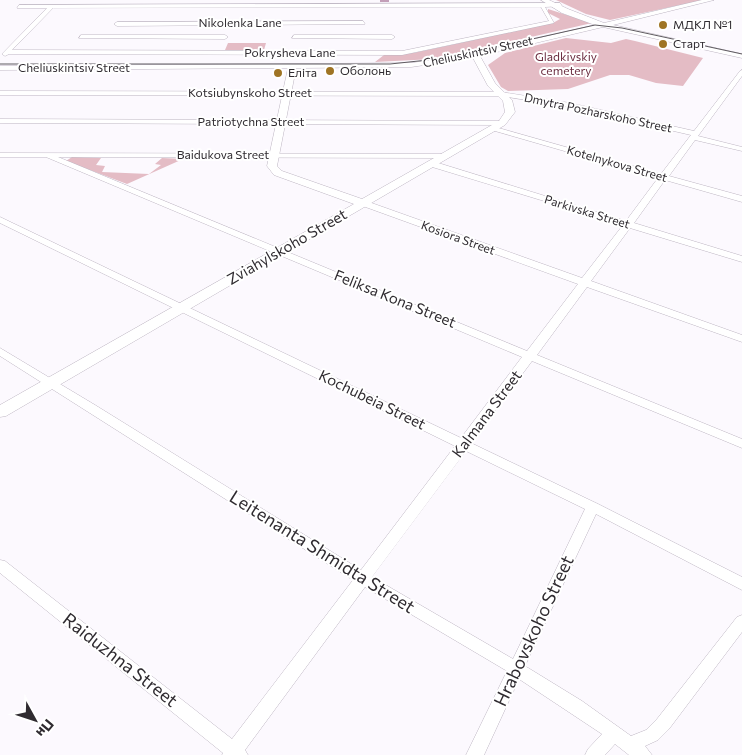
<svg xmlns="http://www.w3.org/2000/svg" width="742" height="755" font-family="Commissioner,sans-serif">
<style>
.green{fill:#e4bcc5}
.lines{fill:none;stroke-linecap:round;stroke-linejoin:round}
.street-casing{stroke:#beb6c3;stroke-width:1}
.secondary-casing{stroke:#beb6c3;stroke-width:1}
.street{fill:#fff;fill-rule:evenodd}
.secondary{fill:#fff;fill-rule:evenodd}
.tram{stroke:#5f5b60;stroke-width:1}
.wall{fill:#c39fb8}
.poi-dot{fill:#9f7424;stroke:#fff;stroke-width:2}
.labels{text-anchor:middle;stroke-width:4;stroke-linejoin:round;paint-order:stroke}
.far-street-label{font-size:12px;fill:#2f2b30;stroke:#fff}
.far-poi-label{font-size:12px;fill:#2f2b30;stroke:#fff;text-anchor:start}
.far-park-label{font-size:12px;fill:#6a2c3f;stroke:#fff}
.street-label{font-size:15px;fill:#2f2b30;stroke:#fff}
.near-street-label{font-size:18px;fill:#2f2b30;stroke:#fff}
</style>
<rect width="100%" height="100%" fill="#fcf9fe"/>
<path class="green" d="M556 0H704L610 20 586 14Z
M548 9 592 23 434 59 375 62 384 55 413 53 553 23 560 19 548 13Z
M566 38 611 43 626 39 635 41 703 58 683 86 656 83 629 75H610L568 89 508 91 501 87 488 65 505 53Z
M228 43H266L264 50H225Z
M72 157 101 158 96 165 105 166 102 172 149 174 161 165 155 164 162 158 183 159 127 184 66 161Z"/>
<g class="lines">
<g class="street-casing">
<path id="street" d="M560 3 562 6 545 7 554 23 402 55 9 54 5 56 2 54 47 8H17L19 5ZM541 7 549 21 402 51 12 50 53 8Z
M363 21 365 24 117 26 114 24 117 22Z
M81 35H225L228 37 225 39 79 38Z
M294 35H392L395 37 392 39 292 38Z
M742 70V76L698 136 742 147V151L695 140 669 176 742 196V202L665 180 634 223 742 256V262L630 228 591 281 742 335V342L587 287 537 355 742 439V448L532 361 471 443 598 504 742 577V590L596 514 525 666 582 701 631 736 646 730 657 719 737 617 742 615V632L669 729 658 740 645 746 652 755H629L615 744 605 755H585L588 749 602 734 519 679 484 755H466L507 671 365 587 245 750 248 755H222L223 753 0 573V560L5 561 232 739 353 580 0 356V348L95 405 361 570 455 446 0 223V217L461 438 522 357 46 157H0V153L448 154 449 156 445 158 58 157 527 351 578 284 360 205V201H366L582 278 623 225 429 166V162H435L626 221 658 178 488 129 495 127 661 174 691 135 570 107 501 96 0 95V91L501 92 570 103 694 131 740 71ZM466 451 585 509 513 659 372 577Z
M0 119 502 121 506 123 502 125 0 123Z"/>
</g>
<g class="secondary-casing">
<path id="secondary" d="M541 0H549L568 9 604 23 702 0H714L613 25 742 54V58L603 27 480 56 495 83 512 100 515 112 505 125 6 416 0 417V405L354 204 274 175 267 166 288 68 0 70V66L411 63 462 56 595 25 562 13ZM473 58 488 86 503 101 505 112 499 121 362 199 282 171 277 166 296 68 411 67Z"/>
</g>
<use href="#street" class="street"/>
<use href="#secondary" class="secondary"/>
<path class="tram" d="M0 64H390L447 58 595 25 622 28 742 54"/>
</g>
<path class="wall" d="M380 0H389V2H380Z"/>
<g class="poi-dot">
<circle cx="663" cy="25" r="5"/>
<circle cx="663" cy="44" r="5"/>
<circle cx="330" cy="71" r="5"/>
<circle cx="278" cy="73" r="5"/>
</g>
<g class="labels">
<g class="far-street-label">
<text x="240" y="27">Nikolenka Lane</text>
<text transform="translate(478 52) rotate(-12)" y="4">Cheliuskintsiv Street</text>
<text x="290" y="57">Pokrysheva Lane</text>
<text x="74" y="72">Cheliuskintsiv Street</text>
<text x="250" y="97">Kotsiubynskoho Street</text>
<text transform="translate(598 113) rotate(12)" y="4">Dmytra Pozharskoho Street</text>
<text x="251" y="126">Patriotychna Street</text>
<text x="223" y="159">Baidukova Street</text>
<text transform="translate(617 164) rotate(16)" y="4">Kotelnykova Street</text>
<text transform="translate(587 212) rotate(17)" y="4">Parkivska Street</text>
<text transform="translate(458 238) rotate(20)" y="4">Kosiora Street</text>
</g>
<g class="far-poi-label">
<text x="673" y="29">МДКЛ №1</text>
<text x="673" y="48">Старт</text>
<text x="340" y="75">Оболонь</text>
<text x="288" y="77">Еліта</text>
</g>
<g class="far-park-label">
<text x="566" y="61">Gladkivskiy<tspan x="566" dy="14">cemetery</tspan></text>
</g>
<g class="street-label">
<text transform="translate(287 247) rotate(-30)" y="5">Zviahylskoho Street</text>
<text transform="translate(395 299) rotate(22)" y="5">Feliksa Kona Street</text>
<text transform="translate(372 400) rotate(26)" y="5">Kochubeia Street</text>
<text transform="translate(487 414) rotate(-53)" y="5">Kalmana Street</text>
</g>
<g class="near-street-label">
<text transform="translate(322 552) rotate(32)" y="6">Leitenanta Shmidta Street</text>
<text transform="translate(534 631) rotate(-65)" y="6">Hrabovskoho Street</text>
<text transform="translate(120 660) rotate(38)" y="6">Raiduzhna Street</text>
</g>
</g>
<g transform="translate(35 720) rotate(130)" stroke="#ffffff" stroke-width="4" paint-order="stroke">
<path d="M0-4L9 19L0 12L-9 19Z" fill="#2f2b30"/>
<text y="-8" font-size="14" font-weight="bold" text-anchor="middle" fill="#2f2b30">Пн</text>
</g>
</svg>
